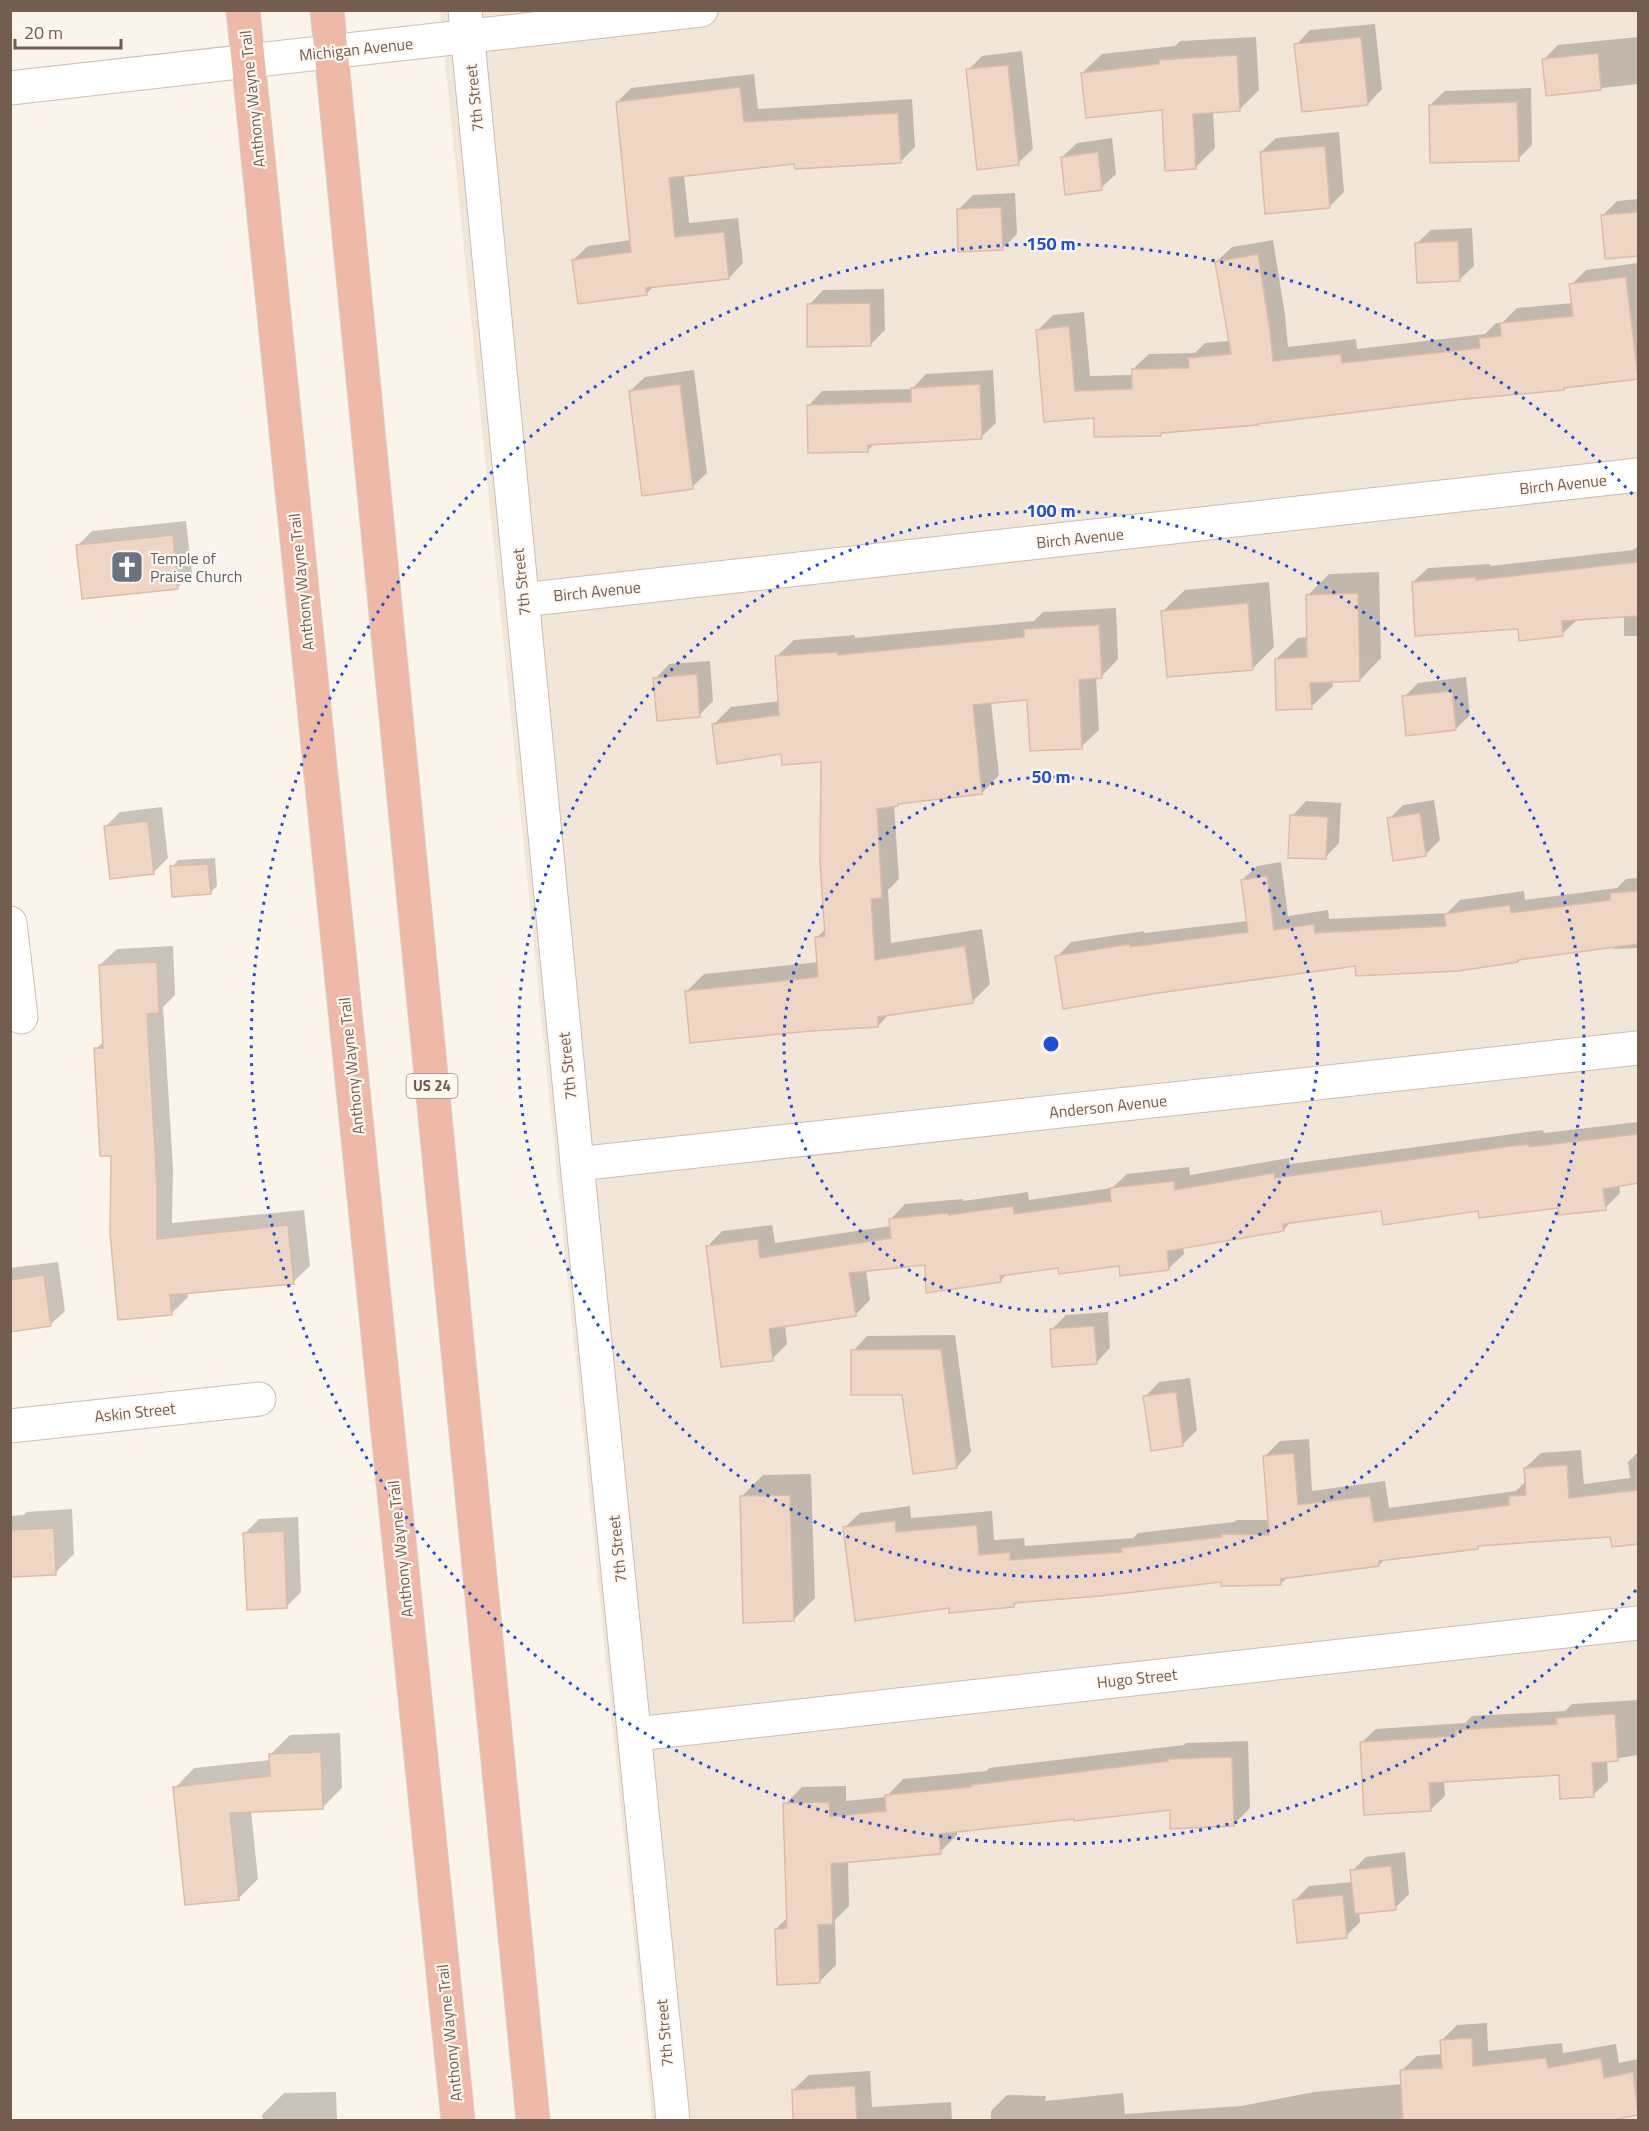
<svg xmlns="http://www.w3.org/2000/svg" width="1649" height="2131" font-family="'Titillium Web',sans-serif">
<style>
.residential{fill:#f2e6d9}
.shadow{fill:#0003}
.building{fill:#eed5c4;stroke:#dfbba6;stroke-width:1.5}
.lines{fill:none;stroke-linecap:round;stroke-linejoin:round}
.street-casing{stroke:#ccbdb1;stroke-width:35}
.secondary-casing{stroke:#cfbdae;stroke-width:35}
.highway-casing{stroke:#d8d1ce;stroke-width:35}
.street{stroke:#fff;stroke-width:33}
.secondary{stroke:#fff;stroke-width:33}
.highway{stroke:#efb9a7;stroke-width:33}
.ring{fill:none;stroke:#1d4ed8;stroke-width:3;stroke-dasharray:3 6}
.labels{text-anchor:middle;stroke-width:4.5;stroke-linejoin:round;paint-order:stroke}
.shield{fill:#fef8f1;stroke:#9d8b80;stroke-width:1.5}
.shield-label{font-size:15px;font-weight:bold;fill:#745c4f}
.street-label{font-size:16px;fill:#745c4f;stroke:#fef8f1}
.worship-label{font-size:16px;fill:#5b616d;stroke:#fef8f1;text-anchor:start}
.centre{fill:#1d4ed8;stroke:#fef8f1;stroke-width:3}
.ring-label{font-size:18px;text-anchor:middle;font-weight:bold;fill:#1d4ed8;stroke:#fef8f1;stroke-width:4.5;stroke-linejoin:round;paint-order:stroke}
</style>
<rect width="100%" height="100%" fill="#fbf4ea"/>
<path class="residential" d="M440 11H1638V2120H652Z"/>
<path class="shadow" d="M1375 24 1382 89 1368 104 1296 45 1310 30Z
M1256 37 1259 90 1239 110 1213 111 1215 148 1195 168 1163 108 1082 73 1102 54 1175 46 1180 41Z
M1638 37V84L1547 94 1543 60 1558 45Z
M1022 51 1033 149 1018 163 968 70 982 56Z
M754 74 758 109 912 99 915 147 900 162H796L684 175 689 223 738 218 743 263 729 278 654 286 646 294 573 260 588 246 631 240 617 102 631 88Z
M1531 88 1532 145 1518 159 1430 105 1445 91Z
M1339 132 1344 192 1329 207 1261 152 1276 138Z
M1112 138 1116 174 1101 188 1062 157 1077 143Z
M1015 193 1017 234 1002 249 958 210 973 195Z
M1638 199V255L1606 257 1603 215 1617 201Z
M1472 228 1474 266 1459 280 1416 244 1431 230Z
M1273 240 1285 315 1288 347 1356 339 1357 349 1485 334 1496 323H1502L1517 308 1573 303 1571 285 1586 270 1638 263V376L1566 386 1563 389 1456 399 1164 431 1161 434 1095 416 1046 420 1038 330 1053 315 1084 312 1090 376 1133 375V369L1149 354 1195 353 1205 343 1230 341 1216 262 1232 247Z
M884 289 885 330 870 345 809 305 823 290Z
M694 370 707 473 692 487 630 391 645 377Z
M993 370 996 423 981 437 875 443 868 450 808 406 822 391 912 389 926 374Z
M186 521 192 573 177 588 78 545 92 531Z
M1637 547H1638V636H1624V615L1577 620 1562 634 1519 627 1413 582 1428 568 1490 564V566L1633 550Z
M1379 572 1381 658 1360 680 1332 681 1333 686 1311 707 1276 659 1298 638 1308 637 1307 596 1329 574Z
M1269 582 1274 647 1253 668 1163 611 1185 590Z
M1116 608 1118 659 1101 677H1096L1099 730 1081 747 1029 699 991 702 999 775 982 793 900 802 894 805 899 879 888 890 891 943 982 929 990 984 973 1001 889 1014 878 1026 686 992 704 974 818 962 817 937 826 929 822 760 783 753 713 725 731 707 779 701 776 657 794 640 855 635V638L1034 621 1043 612Z
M710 661 713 701 699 715 655 679 669 664Z
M1466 677 1470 715 1456 729 1404 697 1418 683Z
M1434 800 1440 840 1426 854 1389 819 1403 805Z
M1306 801 1341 803 1339 843 1325 858 1292 816Z
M162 807 168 858 153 873 105 827 120 812Z
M215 858 217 886 210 893 172 867 178 860Z
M1281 862 1288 916 1328 910 1329 919 1447 913 1460 900 1524 891 1525 900 1617 888 1626 879 1638 878V948L1614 949V946L1458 969 1357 964 1057 957 1071 942 1144 931V933L1248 921 1242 880 1257 866Z
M173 946 175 995 163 1007 173 1168 172 1223 304 1210 310 1266 293 1282 187 1292 188 1297 171 1314 112 1154 96 1049 104 1041 100 965 117 949Z
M1638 1122V1181L1619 1185 1620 1193 1605 1208 1559 1206 1479 1210 1383 1209 1292 1221 1283 1230 1183 1246 1184 1254 1168 1269 1120 1264 1059 1266 1007 1274 1000 1281 926 1264 866 1270 870 1300 855 1315 785 1325 787 1344 772 1359 707 1247 722 1231 772 1225 775 1243 891 1226 890 1220 905 1204 963 1199V1201L1028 1192 1029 1200 1112 1188 1127 1174 1189 1167 1190 1175 1289 1158 1290 1164 1543 1130 1544 1133Z
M58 1262 65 1311 50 1325 10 1331V1268Z
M1108 1312 1110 1348 1096 1363 1051 1330 1066 1315Z
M955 1335 971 1452 957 1467 903 1393 853 1351 867 1336Z
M1190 1378 1197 1430 1182 1445 1145 1397 1159 1382Z
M1309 1439 1312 1491 1385 1481 1389 1508 1516 1491 1525 1482V1468L1541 1453 1581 1450 1584 1484 1630 1478 1628 1462 1638 1452V1542L1613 1546 1612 1535 1480 1545 1478 1547 1385 1559 1379 1565 1288 1577 1280 1584 1222 1580 1018 1601 1013 1606 950 1607 844 1528 860 1513 910 1506 911 1518 992 1511 994 1540 1024 1538 1025 1546 1133 1538 1138 1533 1234 1522 1237 1520H1270L1265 1456 1280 1441Z
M811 1474 815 1598 793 1620 741 1497 763 1475Z
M72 1509 74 1554 55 1573 10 1576V1516L23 1515 27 1512Z
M298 1517 301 1592 287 1606 245 1533 259 1519Z
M1638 1700V1755L1607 1760 1608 1781 1593 1795 1561 1773 1444 1781 1445 1796 1430 1810 1361 1743 1376 1729 1465 1723 1472 1716 1565 1711 1572 1704Z
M340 1733 342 1788 322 1808 251 1811 258 1879 239 1898 175 1788 194 1768 271 1760 270 1755 290 1735Z
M1248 1741 1250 1808 1233 1825 1171 1809 1075 1817 957 1831V1835L940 1852 848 1861 849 1906 835 1920 836 1965 819 1982 776 1929 788 1917 785 1804 802 1787 846 1786V1801L886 1797 903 1779 986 1771 989 1768 1184 1745 1186 1743Z
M1405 1852 1409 1894 1395 1908 1359 1912 1360 1922 1346 1936 1294 1901 1309 1886 1353 1882 1352 1871 1366 1857Z
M1487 2023 1488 2051 1562 2043 1563 2053 1616 2044 1619 2063 1638 2059V2113L1598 2120H991V2111L1007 2095 1046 2096 1045 2101 1123 2093 1125 2114 1241 2106 1314 2092 1402 2084 1401 2071 1417 2056 1442 2054V2040L1457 2025Z
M870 2071 872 2107 951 2102 952 2120H795L793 2090 809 2075Z
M336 2092 337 2120H263L262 2115 284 2093Z"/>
<path class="building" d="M1361 37 1368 105 1302 112 1294 44Z
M1598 53 1601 90 1546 96 1542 59Z
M1237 55 1240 111 1193 114 1196 169 1165 171 1162 110 1086 118 1081 73 1159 64V60Z
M1008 65 1019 165 977 170 966 69Z
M740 87 744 122 898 113 901 163 795 169 794 164 669 178 675 237 724 232 729 279 646 288 647 295 578 304 572 260 631 252 616 102Z
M1517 102 1519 161 1430 163 1429 105Z
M1325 146 1330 208 1265 214 1260 152Z
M1098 152 1102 190 1065 195 1061 157Z
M1001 207 1003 250 958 252 957 209Z
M1638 212V256L1605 259 1601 215Z
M1458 241 1460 281 1417 283 1415 243Z
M1258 254 1270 331 1273 361 1341 354 1342 363 1480 348 1479 338 1501 336 1500 323 1573 316 1569 284 1626 277 1638 379 1564 388V390L1456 400 1258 424V425L1161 433V436L1094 437V418L1044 422 1036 330 1069 326 1075 391 1132 389V369L1189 368 1188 358 1231 354 1215 262Z
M870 303 871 346 807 347V304Z
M680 384 693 489 642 496 629 391Z
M980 384 982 439 868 445V452L808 453 807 405 911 402V388Z
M173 535 178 589 82 599 76 545Z
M1638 562V616L1562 621 1563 636 1519 641 1518 629 1415 636 1412 582 1476 577V580Z
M1358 593 1360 681 1310 683 1312 709 1276 710 1275 659 1307 657 1306 595Z
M1248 603 1253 670 1167 677 1161 611Z
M1099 625 1102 678 1079 680 1082 749 1030 751 1027 700 973 705 982 794 898 804V806L877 809 882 898 871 899 875 960 965 946 973 1003 878 1017V1027L811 1031 690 1043 685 991 818 977 815 937 825 936 820 863 821 762 782 765 781 754 717 764 712 724 779 715 775 656 838 652V655L1024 637V629Z
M697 674 700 717 657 721 653 678Z
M1452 691 1456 730 1406 736 1402 696Z
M1420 813 1426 856 1393 861 1387 818Z
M1290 815 1328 817 1326 859 1288 858Z
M148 821 154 874 110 879 104 826Z
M208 864 211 894 172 897 170 866Z
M1267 876 1274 930 1314 924 1315 933 1446 926 1444 914 1510 905 1511 913 1610 900V893L1638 891V944L1518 960V962L1458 971 1356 976 1355 966 1158 993 1063 1009 1055 956 1130 944V947L1248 932 1241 880Z
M157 962 159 1013 147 1014 157 1185V1239L288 1225 294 1284 170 1295 172 1315 118 1320 110 1233 111 1156H100L94 1048H103L99 965Z
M1638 1134V1183L1603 1189 1606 1210 1559 1215 1558 1208 1479 1218 1478 1211 1383 1225 1381 1211 1283 1224 1284 1231 1167 1251 1169 1270 1120 1276 1119 1266 1059 1274 1058 1268 1000 1276 1001 1282 926 1293 925 1265 849 1273 856 1316 769 1329 773 1361 721 1367 706 1246 758 1239 760 1258 891 1238 889 1219 948 1213 949 1215 1013 1206 1014 1214 1111 1201 1110 1188 1174 1181 1175 1190 1274 1173 1275 1178 1528 1144 1529 1147Z
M44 1275 51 1326 10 1332V1280Z
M1094 1326 1097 1364 1052 1367 1050 1329Z
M941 1349 957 1468 913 1474 902 1395H851V1350Z
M1176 1392 1183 1446 1151 1451 1143 1396Z
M1294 1453 1298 1505 1370 1496 1374 1522 1509 1505V1496L1526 1495 1524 1468 1567 1465 1569 1498 1638 1490V1544L1612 1547 1610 1537 1478 1546V1549L1379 1561V1566L1281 1579V1585L1221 1586V1582L1100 1596 1014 1603V1607L949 1613V1608L855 1621 843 1527 895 1521 896 1532 977 1525 979 1555 1010 1552V1560L1122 1552 1121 1548 1221 1537V1534L1269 1535 1263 1456Z
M790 1495 794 1621 743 1623 740 1496Z
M54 1528 56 1575 10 1577V1530Z
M284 1531 287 1608 247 1610 243 1533Z
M1615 1714 1618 1761 1592 1763 1594 1797 1560 1799 1559 1775 1429 1783 1431 1811 1364 1815 1360 1742 1456 1736V1730L1557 1724 1556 1718Z
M321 1752 323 1809 230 1813 239 1900 185 1905 173 1787 270 1776 269 1754Z
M1232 1757 1234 1826 1170 1829V1810L1074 1821V1819L939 1834 941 1854 831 1864 833 1924 818 1925 820 1983 777 1985 775 1929 787 1928 783 1803 829 1802 830 1817 886 1811 885 1795 971 1787V1785L1168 1761V1759Z
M1391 1866 1396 1910 1355 1914 1350 1870Z
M1343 1895 1347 1938 1297 1943 1293 1900Z
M1472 2038 1473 2066 1546 2058 1548 2068 1601 2058 1604 2078 1633 2072 1638 2115 1607 2121H1403L1400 2070 1442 2068 1440 2040Z
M855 2086 857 2121H793L792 2090Z"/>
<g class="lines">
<g class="street-casing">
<path id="street" d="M465 10 577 1164 673 2120
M522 600 1638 475
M10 923 21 1017
M577 1164 1638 1048
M10 1426 259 1399
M636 1734 1638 1623"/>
</g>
<g class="secondary-casing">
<path id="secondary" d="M10 88 701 10"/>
</g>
<g class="highway-casing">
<path id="highway" d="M243 10 458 2120
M327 10 533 2120"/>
</g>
<use href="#street" class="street"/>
<use href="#secondary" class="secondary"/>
<use href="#highway" class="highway"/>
</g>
<g class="ring">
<circle cx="1051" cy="1044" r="267"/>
<circle cx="1051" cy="1044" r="533"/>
<path d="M1636 1590A800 800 0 1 1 1636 498"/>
</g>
<defs>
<g id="church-square" transform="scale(1.725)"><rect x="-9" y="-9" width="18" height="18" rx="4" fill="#6b7280" stroke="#fef8f1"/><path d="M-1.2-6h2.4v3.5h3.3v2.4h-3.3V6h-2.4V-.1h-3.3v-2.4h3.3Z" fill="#fff"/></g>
</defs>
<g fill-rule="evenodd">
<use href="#church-square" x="127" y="567"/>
</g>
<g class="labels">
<rect class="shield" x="406.5" y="1074" width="51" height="24" rx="4.5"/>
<g class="shield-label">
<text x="432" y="1091">US 24</text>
</g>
<g class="street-label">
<text transform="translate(356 49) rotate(-6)" y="6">Michigan Avenue</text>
<text transform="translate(474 98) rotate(-96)" y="6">7th Street</text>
<text transform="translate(252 99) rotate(-96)" y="6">Anthony Wayne Trail</text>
<text transform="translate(1563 484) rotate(-6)" y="6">Birch Avenue</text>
<text transform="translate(1080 538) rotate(-6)" y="6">Birch Avenue</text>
<text transform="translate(301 582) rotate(-96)" y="6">Anthony Wayne Trail</text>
<text transform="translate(521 582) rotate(-96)" y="6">7th Street</text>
<text transform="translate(597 591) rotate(-6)" y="6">Birch Avenue</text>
<text transform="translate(351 1066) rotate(-96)" y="6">Anthony Wayne Trail</text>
<text transform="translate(567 1066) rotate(-96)" y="6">7th Street</text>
<text transform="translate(1108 1106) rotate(-6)" y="6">Anderson Avenue</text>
<text transform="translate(135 1412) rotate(-6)" y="6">Askin Street</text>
<text transform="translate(400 1549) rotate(-96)" y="6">Anthony Wayne Trail</text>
<text transform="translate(617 1549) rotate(-96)" y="6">7th Street</text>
<text transform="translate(1137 1678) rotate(-6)" y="6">Hugo Street</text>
<text transform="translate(449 2033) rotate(-96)" y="6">Anthony Wayne Trail</text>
<text transform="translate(664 2033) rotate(-95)" y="6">7th Street</text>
</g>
<g class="worship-label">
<text x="150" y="564">Temple of<tspan x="150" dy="18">Praise Church</tspan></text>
</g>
</g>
<circle cx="1051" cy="1044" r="9" class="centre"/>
<g class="ring-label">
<text x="1051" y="250">150 m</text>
<text x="1051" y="517">100 m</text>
<text x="1051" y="783">50 m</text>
</g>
<rect width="1649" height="2131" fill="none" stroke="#745c4f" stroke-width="24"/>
<path d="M15 39v9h106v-9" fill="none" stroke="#745c4f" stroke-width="3"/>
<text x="24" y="39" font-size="18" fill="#745c4f" stroke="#fef8f1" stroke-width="4.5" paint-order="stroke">20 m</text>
</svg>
